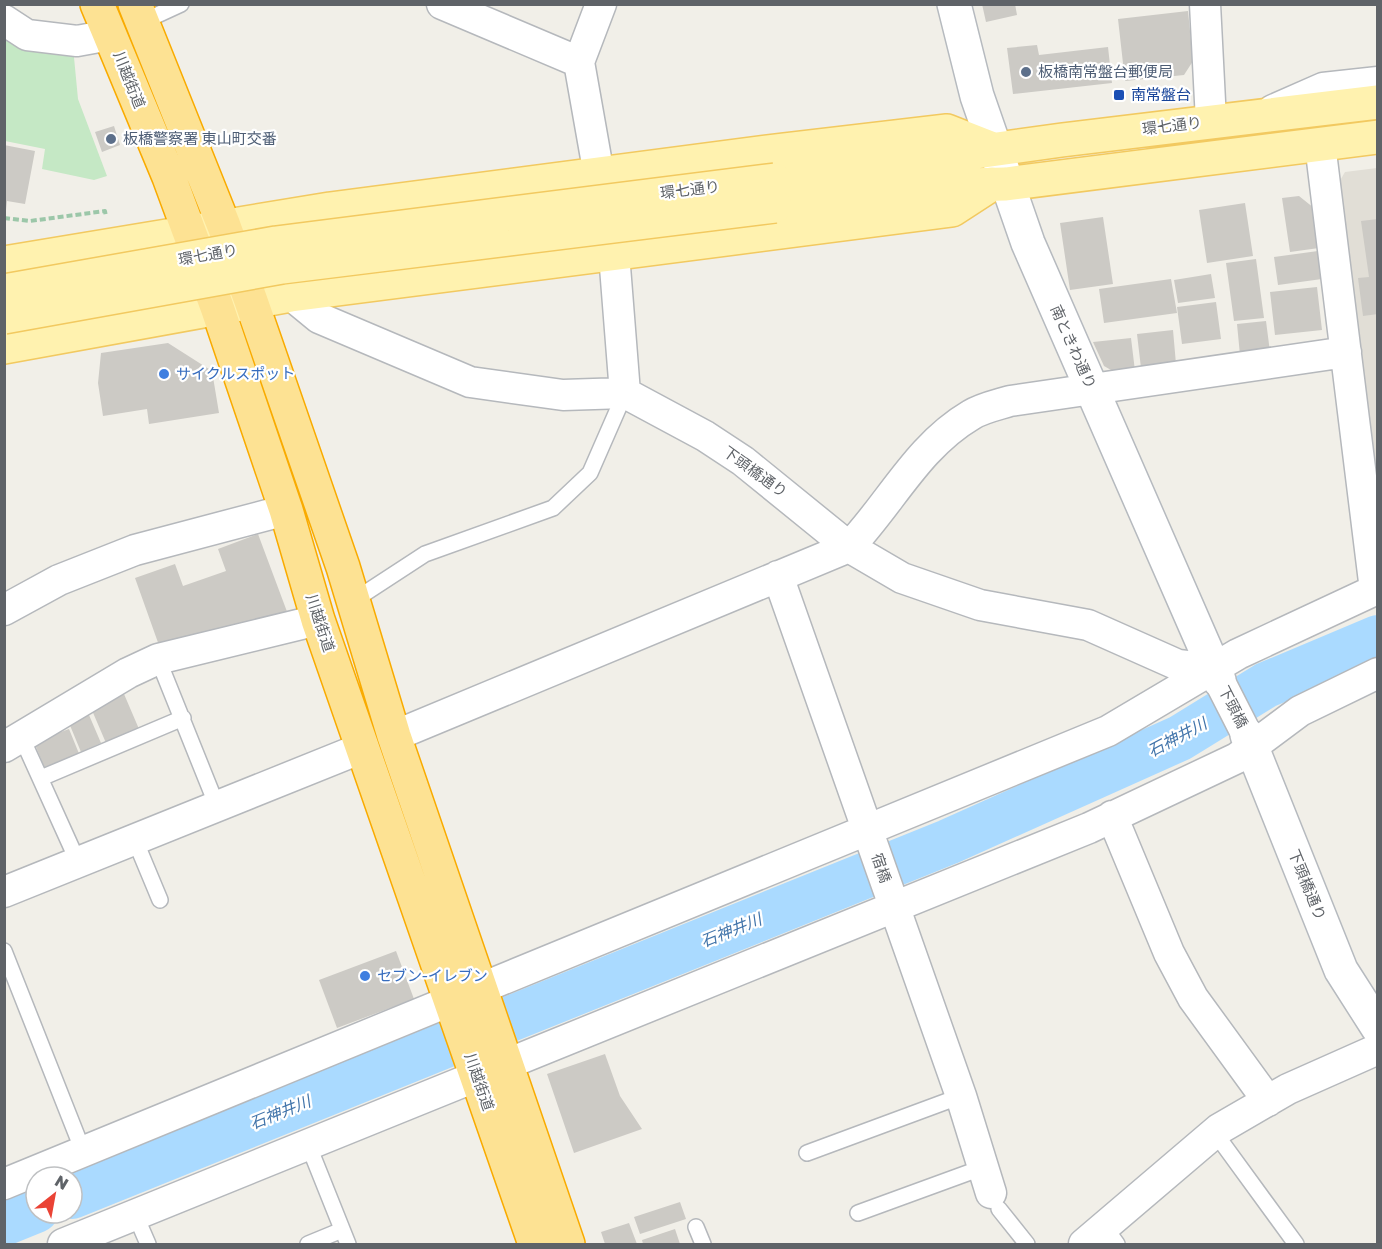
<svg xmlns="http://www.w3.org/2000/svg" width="1382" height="1249" font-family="'Golos Text','Noto Sans JP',sans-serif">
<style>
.education{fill:#e1ded6}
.green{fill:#c5e8c5}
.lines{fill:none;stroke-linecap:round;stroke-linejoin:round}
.river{stroke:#aadaff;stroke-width:46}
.building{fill:#cccac5}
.lane-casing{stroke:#b5b8bc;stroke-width:18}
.street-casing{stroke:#b5b8bc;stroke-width:33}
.secondary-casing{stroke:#b6babf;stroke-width:36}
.primary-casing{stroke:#f2c960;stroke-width:36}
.highway-casing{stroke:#f9ab00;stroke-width:36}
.path{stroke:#9cc7a9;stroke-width:4;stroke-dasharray:6 3;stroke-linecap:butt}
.lane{stroke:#fff;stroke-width:15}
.street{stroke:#fff;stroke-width:30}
.secondary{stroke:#fff;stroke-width:33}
.primary{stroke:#fff2af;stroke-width:33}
.highway{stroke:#fde293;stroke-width:33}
.primary-bridge-casing{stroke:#f2c960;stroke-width:36;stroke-linecap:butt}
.primary-bridge{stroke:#fff2af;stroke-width:33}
.service-dot{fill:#5c6f8a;stroke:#fff;stroke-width:2}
.transit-dot{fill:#1a4fb4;stroke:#fff;stroke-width:2}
.shop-dot{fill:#3f7fe0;stroke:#fff;stroke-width:2}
.labels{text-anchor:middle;stroke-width:4.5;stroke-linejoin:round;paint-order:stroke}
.service-label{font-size:15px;fill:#4e5e75;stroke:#fff;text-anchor:start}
.street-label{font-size:15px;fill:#5f6368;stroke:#fff}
.transit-label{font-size:15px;fill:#164399;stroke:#fff;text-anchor:start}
.shop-label{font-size:15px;fill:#366cbe;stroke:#fff;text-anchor:start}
.water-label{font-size:16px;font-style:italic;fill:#4174aa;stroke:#fff}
</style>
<rect width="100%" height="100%" fill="#f1efe8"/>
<path class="education" d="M1377 168V543L1334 191 1345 172Z"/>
<path class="green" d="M4 29 73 47 78 99 107 176 94 180 42 169 45 149 5 141Z"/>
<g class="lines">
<path class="river" d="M72 1196 948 842 1180 738 1266 685 1378 638
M4 1223 36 1210"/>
</g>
<path class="building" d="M982 4H1015L1017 15 986 22Z
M1188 11 1193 61 1184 75 1125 81 1118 19Z
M1037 45 1039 55 1108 47 1112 83 1013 94 1007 48Z
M114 126 120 145 102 152 95 132Z
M4 145 35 151 25 204 7 201 6 210Z
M1299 196 1314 208 1319 248 1290 252 1282 198Z
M1245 203 1253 256 1207 263 1199 210Z
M1103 217 1113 284 1070 290 1060 223Z
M1378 219V314L1363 316 1358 278 1369 277 1361 221Z
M1318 251 1322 279 1278 285 1274 257Z
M1256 259 1264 318 1234 321 1226 263Z
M1211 274 1215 298 1178 303 1174 280Z
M1171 279 1177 313 1104 323 1099 289Z
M1317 287 1322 330 1275 335 1270 292Z
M1216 302 1221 339 1182 344 1177 307Z
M1266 321 1270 352 1240 355 1237 324Z
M1173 330 1176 364 1141 368 1137 334Z
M1131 338 1135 371 1118 374 1104 366 1093 342Z
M168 343 212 371 219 413 149 424 147 409 103 416 98 383 101 353Z
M258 534 289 617 239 635 235 625 161 651 135 578 175 564 183 586 226 571 218 549Z
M124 694 139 729 106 743 91 708Z
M89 715 101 743 81 752 69 723Z
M69 729 80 756 45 769 34 742Z
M396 951 414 999 337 1028 319 980Z
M605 1054 620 1096 642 1129 574 1153 547 1074Z
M680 1202 686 1219 640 1234 634 1217Z
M629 1223 637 1244H605L601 1232Z
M675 1229 680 1244H643L642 1240Z"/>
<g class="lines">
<g class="lane-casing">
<path id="lane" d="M142 22 181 4
M353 601 425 554 553 508 590 473 625 393
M158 659 217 806
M21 736 78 862
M41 778 183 718
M135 840 160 900
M4 951 83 1151
M1215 1133 1296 1244
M308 1144 348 1244
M807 1153 961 1096
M999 1209 1027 1244
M858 1213 984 1167
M135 1214 148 1244
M1104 1226 1117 1244
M696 1227 703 1244
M308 1244 342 1230"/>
</g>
<g class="street-casing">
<path id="street" d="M442 4 579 62
M1205 4 1211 121
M4 20 27 35 77 41 110 35
M1273 110 1323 88 1378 82
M599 175 579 62 601 4
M614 254 625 393
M291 295 319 318 470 382 563 395 625 393 705 436 743 461 849 547 902 578 980 605 1088 625 1178 665 1214 669
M778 576 961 1096 991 1193
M4 610 59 580 135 550 286 510
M1219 680 1247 735
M394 736 849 547C891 503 917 447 971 415 982 408 997 405 1010 401L1346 352
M4 747 128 673 158 659 318 620
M1112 816 1169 953 1193 998 1268 1101
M4 892 362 748
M4 1184 1108 731 1238 654 1375 590 1320 144
M63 1244 1089 828 1237 758 1300 711 1378 673
M1084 1244 1219 1129 1288 1089 1378 1049"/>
</g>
<g class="secondary-casing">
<path id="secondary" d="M954 4 977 96 1028 243 1219 680
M1247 735 1341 970 1378 1028"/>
</g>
<g class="primary-casing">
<path id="primary" d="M775 180 1062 140 1378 102
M775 206 922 186 1006 184 1378 137
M4 263 330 209 783 150 947 131 993 149
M4 347 291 295 952 210 992 184"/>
</g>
<g class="highway-casing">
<path id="highway" d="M97 4 169 177 217 307 286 510 318 620 535 1244
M135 4 224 226 251 301 343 567 394 736 568 1244"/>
</g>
<path class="path" d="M4 218 30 221 105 211 106 217"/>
<use href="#lane" class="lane"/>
<use href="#street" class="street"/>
<use href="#secondary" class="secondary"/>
<use href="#primary" class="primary"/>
<use href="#highway" class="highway"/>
<g class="primary-bridge-casing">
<path id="primary-bridge" d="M4 291 276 243 775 180
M4 317 282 267 775 206"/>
</g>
<use href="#primary-bridge" class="primary-bridge"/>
</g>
<g class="service-dot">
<circle cx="1026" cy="72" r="6"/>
<circle cx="111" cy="139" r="6"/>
</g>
<rect class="transit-dot" x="1113" y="89" width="12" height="12" rx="3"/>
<g class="shop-dot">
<circle cx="164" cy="374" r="6"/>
<circle cx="365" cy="976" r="6"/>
</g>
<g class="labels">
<g class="service-label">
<text x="1038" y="77">板橋南常盤台郵便局</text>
<text x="123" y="144">板橋警察署 東山町交番</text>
</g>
<g class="street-label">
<text transform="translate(129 80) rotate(68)" y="5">川越街道</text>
<text transform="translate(1172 126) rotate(-7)" y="5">環七通り</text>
<text transform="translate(690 190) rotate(-7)" y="5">環七通り</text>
<text transform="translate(208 255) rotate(-10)" y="5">環七通り</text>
<text transform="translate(1073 347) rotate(66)" y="5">南ときわ通り</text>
<text transform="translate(755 472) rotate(36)" y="5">下頭橋通り</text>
<text transform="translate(320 623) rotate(72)" y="5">川越街道</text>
<text transform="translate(1233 707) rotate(63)" y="5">下頭橋</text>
<text transform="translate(881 868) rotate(71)" y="5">宿橋</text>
<text transform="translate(1307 885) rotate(68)" y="5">下頭橋通り</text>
<text transform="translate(479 1082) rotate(71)" y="5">川越街道</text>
</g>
<g class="transit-label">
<text x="1131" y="100">南常盤台</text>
</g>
<g class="shop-label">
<text x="176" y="379">サイクルスポット</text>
<text x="377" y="981">セブン-イレブン</text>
</g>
<g class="water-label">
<text transform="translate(1177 737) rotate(-28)" y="6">石神井川</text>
<text transform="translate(731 930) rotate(-22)" y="6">石神井川</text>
<text transform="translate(280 1112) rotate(-22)" y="6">石神井川</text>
</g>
</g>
<rect width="1382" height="1249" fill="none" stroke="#5f6368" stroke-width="12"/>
<g transform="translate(54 1195) rotate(31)"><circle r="28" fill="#ffffff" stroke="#bfc1c3" stroke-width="1.5"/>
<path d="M0-4.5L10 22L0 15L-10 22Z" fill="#ea4335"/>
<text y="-9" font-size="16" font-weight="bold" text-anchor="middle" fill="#5f6368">N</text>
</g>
</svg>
